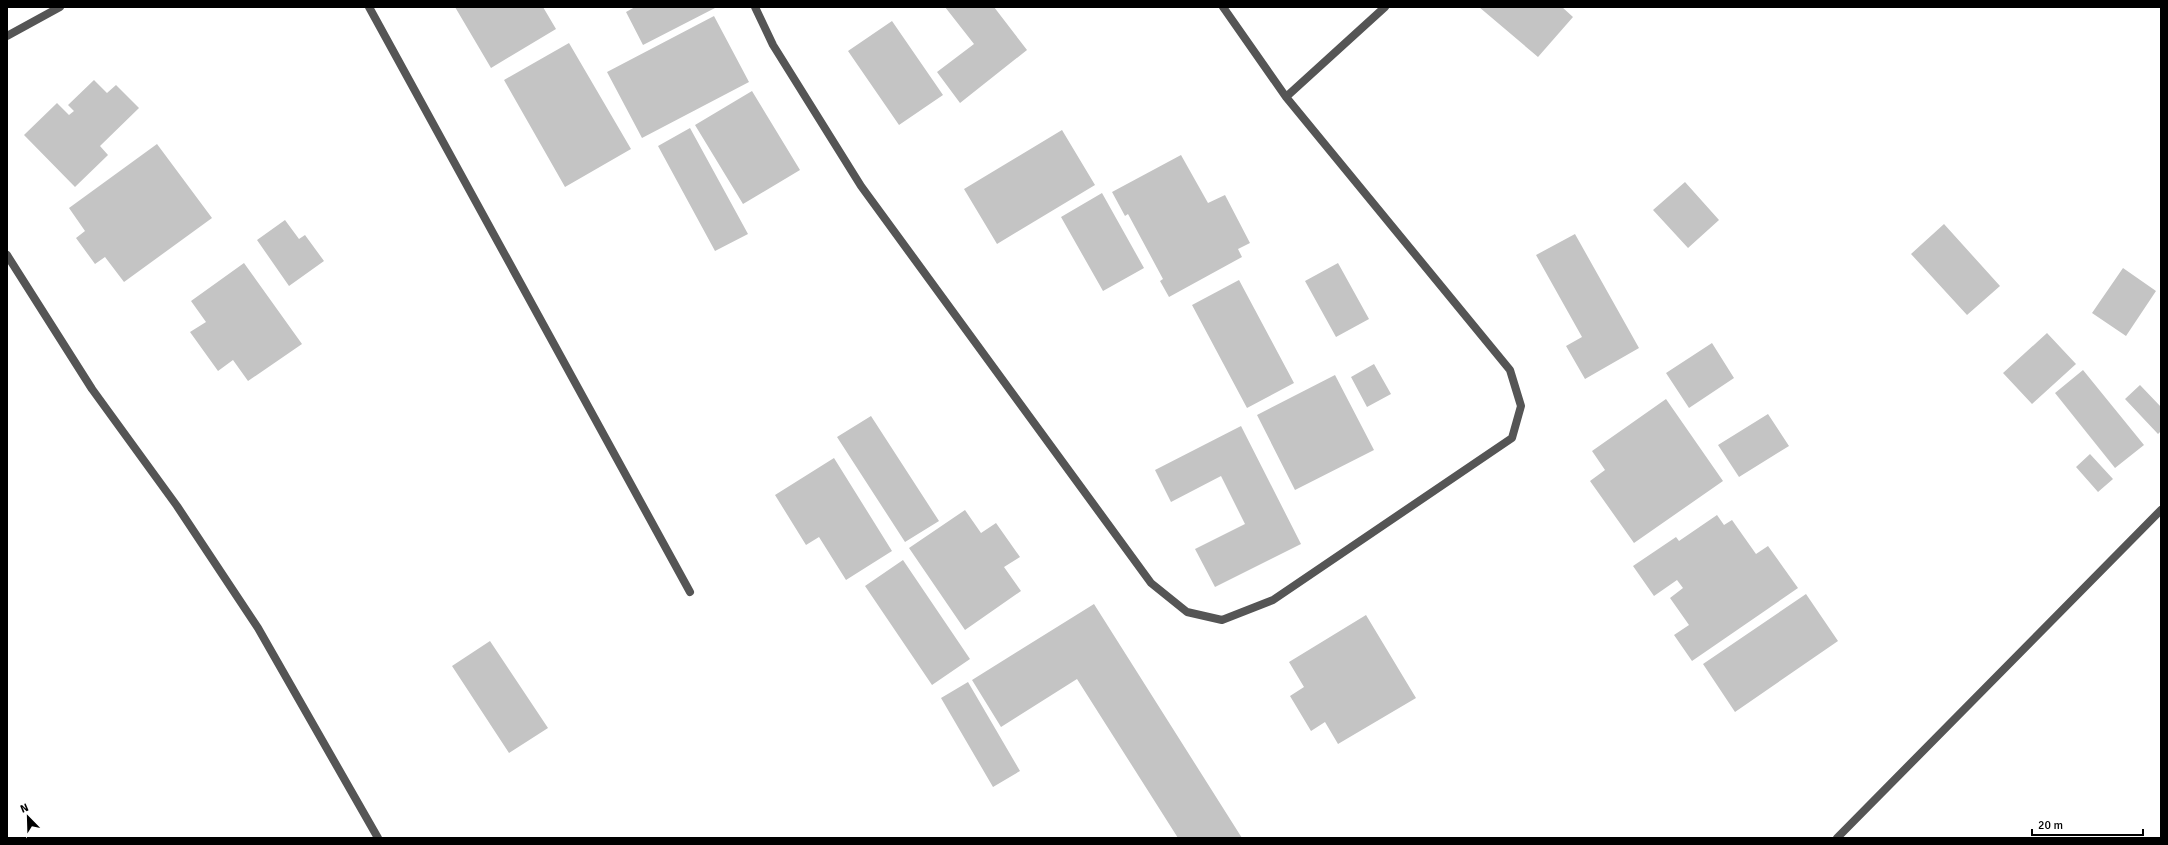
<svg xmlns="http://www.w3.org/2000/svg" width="2168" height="845" font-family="Signika,sans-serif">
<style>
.building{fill:#c4c4c4}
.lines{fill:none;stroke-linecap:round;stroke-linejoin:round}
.minor{stroke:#555;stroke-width:8}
.tertiary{stroke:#555;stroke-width:8}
</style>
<rect width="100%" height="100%" fill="#fff"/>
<path class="building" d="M455 7H543L556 29 491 68Z
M635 7H714L715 8 643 45 626 12Z
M945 7H994L1027 50 960 103 937 72 974 44Z
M1479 7H1562L1573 17 1538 57Z
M714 16 749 82 642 138 607 72Z
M892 21 943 95 899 125 848 51Z
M569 43 631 149 565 187 504 80Z
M94 80 107 93 116 85 139 108 100 146 108 155 75 187 24 135 57 103 69 115 74 111 68 105Z
M752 91 800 170 743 204 695 125Z
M690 128 748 234 715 251 658 146Z
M1062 130 1095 185 997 244 964 189Z
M157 144 212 218 124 282 105 257 95 264 76 238 85 231 69 208Z
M1181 155 1208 203 1225 195 1250 243 1238 249 1242 257 1169 297 1160 281 1163 279 1128 214 1125 216 1112 192Z
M1685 182 1719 220 1688 248 1653 210Z
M1102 193 1144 268 1103 291 1061 217Z
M285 220 299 239 305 235 324 261 289 286 257 240Z
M1944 224 2000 286 1967 315 1911 254Z
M1575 234 1639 348 1585 379 1566 346 1582 337 1536 255Z
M244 263 302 344 248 381 233 360 218 371 190 332 206 322 191 301Z
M1338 263 1369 319 1336 337 1305 281Z
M2123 268 2156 291 2126 336 2092 313Z
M1239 280 1294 383 1247 408 1192 305Z
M2047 333 2076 364 2032 404 2003 373Z
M1712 343 1734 378 1689 408 1666 373Z
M1374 364 1391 394 1367 407 1351 377Z
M2083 370 2144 445 2115 468 2055 393Z
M1335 375 1374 450 1295 490 1257 415Z
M2140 385 2161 407V431L2158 434 2125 399Z
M1666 399 1723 481 1634 543 1590 481 1605 470 1592 451Z
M1768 414 1789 446 1739 477 1718 445Z
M871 416 939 521 905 542 837 437Z
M1241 426 1301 544 1215 587 1195 549 1245 524 1221 476 1171 502 1155 470Z
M2090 454 2113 479 2098 492 2076 467Z
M834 458 892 551 846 580 819 537 806 545 775 495Z
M965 510 981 533 996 523 1020 557 1004 567 1021 591 965 630 909 548Z
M1717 515 1724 525 1732 520 1756 554 1768 546 1798 588 1692 661 1674 635 1689 625 1670 598 1683 588 1677 580 1654 596 1633 566 1676 537 1679 541Z
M903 560 970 659 932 685 865 586Z
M1806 594 1838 641 1735 712 1703 664Z
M1094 604 1242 838H1178L1077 679 1001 727 972 680Z
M1366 615 1416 698 1338 744 1325 722 1311 731 1290 696 1304 687 1289 662Z
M490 641 548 728 509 753 452 666Z
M968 682 1020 771 993 787 941 698Z"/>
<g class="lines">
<path class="minor" d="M369 7 690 592
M755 7 773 45 861 186 1151 583 1187 612 1222 620 1273 600 1512 438 1521 406 1510 370 1286 97 1223 7
M7 36 60 7
M1286 97 1385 7
M7 255 92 389 177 506 258 628 378 838"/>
<path class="tertiary" d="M1837 838 2161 510"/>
</g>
<rect width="2168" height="845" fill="none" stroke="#000000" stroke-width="16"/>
<g transform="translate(28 817) rotate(337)" stroke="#ffffff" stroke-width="3" paint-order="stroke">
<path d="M0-3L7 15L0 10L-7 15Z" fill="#000000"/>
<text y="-6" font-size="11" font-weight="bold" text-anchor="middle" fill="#000000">N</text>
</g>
<path d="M2032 829v6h111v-6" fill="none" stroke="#000000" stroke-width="2"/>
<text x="2038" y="829" font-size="12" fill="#000000" stroke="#ffffff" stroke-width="3" paint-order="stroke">20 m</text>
</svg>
